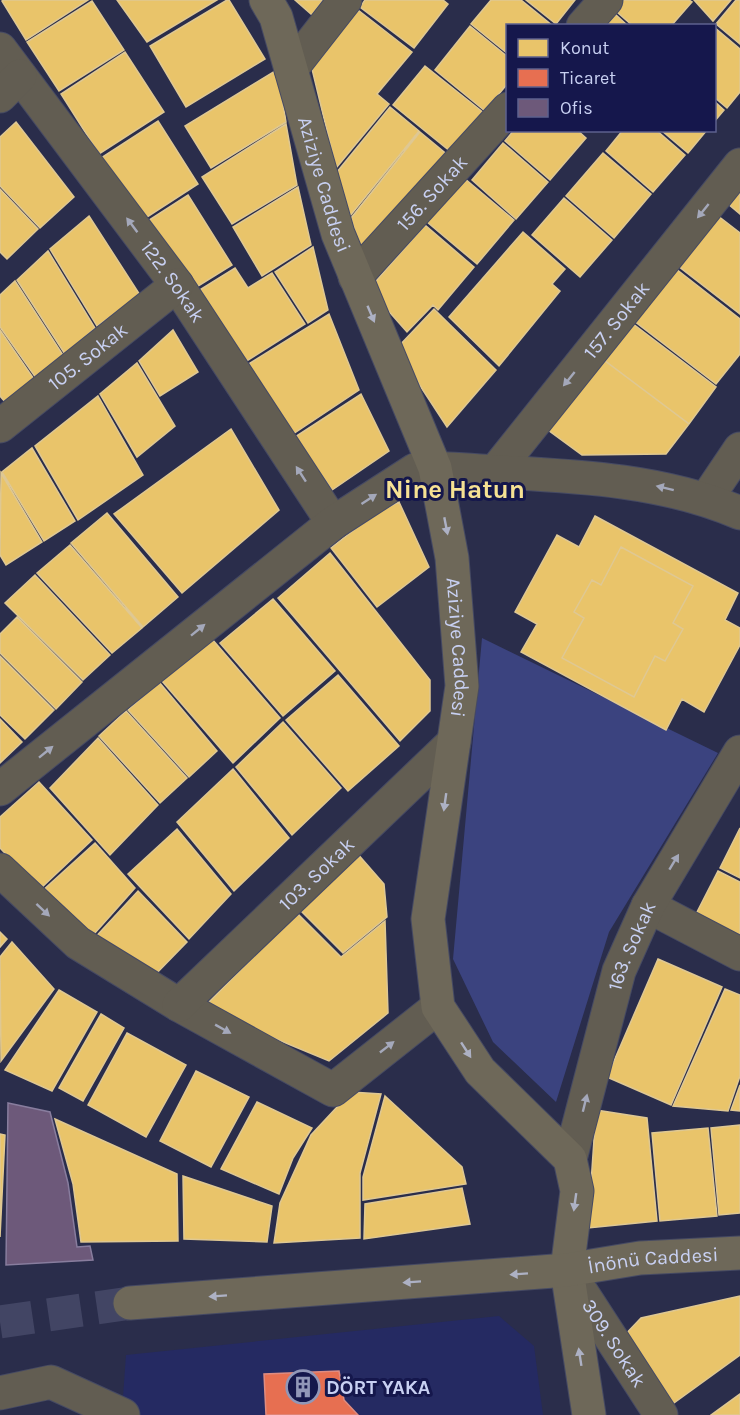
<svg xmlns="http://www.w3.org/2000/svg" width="740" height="1415" font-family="Karla,sans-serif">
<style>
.built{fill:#252a62}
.green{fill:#3b437f}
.homes{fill:#e9c46a;stroke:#dfc893;stroke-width:1.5;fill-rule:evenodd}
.shops{fill:#e76f51;stroke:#de8c81;stroke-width:1.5}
.offices{fill:#6d597a;stroke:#887d9e;stroke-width:1.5}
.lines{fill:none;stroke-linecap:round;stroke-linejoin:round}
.secondary-tunnel{stroke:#424564;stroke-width:33;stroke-dasharray:33 16;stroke-linecap:butt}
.street-casing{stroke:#464a63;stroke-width:35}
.secondary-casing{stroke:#464a63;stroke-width:35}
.street{stroke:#625d52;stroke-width:33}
.secondary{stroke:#6e6859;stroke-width:33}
.oneway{fill:#a4a8ba}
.oneway2{fill:#adb1c4}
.labels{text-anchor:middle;stroke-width:6;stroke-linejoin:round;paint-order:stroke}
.street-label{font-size:20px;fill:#c8d0f2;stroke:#15174c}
.poi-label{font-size:20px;font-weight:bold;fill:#c8d0f2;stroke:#15174c;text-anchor:start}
.district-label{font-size:26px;font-weight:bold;fill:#f6e193;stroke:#15174c}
</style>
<rect width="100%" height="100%" fill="#2a2d4b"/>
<path class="built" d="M499 1316 534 1346 543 1415H139L123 1397 126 1355Z"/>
<path class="green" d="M482 638 718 753 609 932 556 1102 493 1042 453 959Z"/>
<path class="homes" d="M4 0H88L26 40 2 1Z
M117 0H217L147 42Z
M227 0H229L265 59 186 107 150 46Z
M295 0H323L312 15Z
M365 0H443L448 4 414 48 360 7Z
M491 0H521L553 26H508V54L471 24Z
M526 0H575L556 24Z
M615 0H689L692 2 671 26H633L610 6Z
M694 0H731L713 21Z
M736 0H740V44L716 24Z
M92 1 124 50 59 91 27 42Z
M358 10 412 52 377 94 389 104 336 168 312 69Z
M615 14 628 26H605Z
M470 26 508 57V83L485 111 435 70Z
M714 27 740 49V92L727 108 714 97Z
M125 52 164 112 99 154 61 94Z
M425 66 484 113 451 152 393 105Z
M275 71 279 79 286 122 211 168 185 126Z
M714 101 724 110 714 122Z
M390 107 419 131 350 216 337 172Z
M158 121 198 184 141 221 101 158Z
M16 122 74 197 40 228 0 186V137Z
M286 124 297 185 232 224 202 177Z
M514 130H577L586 138 550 180 505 141Z
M623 130H656L685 155 653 192 606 151Z
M661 130H707L688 153Z
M420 132 449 156 361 251 351 218Z
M503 143 548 182 516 219 472 180Z
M603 153 651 194 614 238 566 196Z
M464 178 514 220 477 264 427 222Z
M298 187 311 245 262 276 233 227Z
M0 189 38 229 7 259 0 252Z
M740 190V214L728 204Z
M188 195 232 265 187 293 143 224Z
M564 198 612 240 580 277 532 235Z
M713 212 740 233V314L673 262Z
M89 216 140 295 97 326 50 249Z
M425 225 474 267 438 310 433 305 407 332 369 289Z
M523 232 565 269 552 284 560 291 499 366 449 317Z
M313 247 328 310 308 323 275 272Z
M48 251 95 328 65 354 17 280Z
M671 265 740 319V354L716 384 629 317Z
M235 268 248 288 272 273 305 324 245 362 190 296Z
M15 281 63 355 36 378 0 327V295Z
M434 309 496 370 447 427 396 349Z
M329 314 359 390 293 434 247 365Z
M628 320 716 387 689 424 600 357Z
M0 330 34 379 6 403 0 396Z
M173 330 198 372 160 396 139 361Z
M600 357 689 424 666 454 582 455 548 430Z
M137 363 175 426 137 457 100 394Z
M361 394 389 451 332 490 295 437Z
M98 396 143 475 78 520 35 446Z
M231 429 279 510 182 593 114 514Z
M32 448 75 521 44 541 2 472Z
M1 473 42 542 6 565 0 555Z
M399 502 429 567 377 607 331 548 376 513Z
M107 513 178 597 143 627 71 543Z
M595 516 738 593 725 620 740 628V645L704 712 682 699 666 730 521 652 537 624 515 612 557 535 579 547ZM621 547 693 586 673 623 683 629 665 661 655 656 634 697 562 658 584 618 574 612 592 580 601 585Z
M70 545 142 628 112 653 37 573Z
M621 547 693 586 673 623 683 629 665 661 655 656 634 697 562 658 584 618 574 612 592 580 601 585Z
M330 553 430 680V711L400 741 278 598Z
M35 575 110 655 83 680 5 603Z
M273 599 335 671 283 716 220 643Z
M17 617 82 682 56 709 0 653V634Z
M212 639 280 718 233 763 162 681Z
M0 656 54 710 25 739 0 715Z
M338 675 399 746 348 791 286 720Z
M159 682 217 751 189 777 128 710Z
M126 711 187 778 160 803 99 736Z
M0 719 22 742 0 763Z
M283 722 341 788 292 835 236 767Z
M98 738 158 805 110 855 50 788Z
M233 769 289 838 234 891 177 822Z
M39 782 92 840 39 890 0 848V817Z
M740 828V878L720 868Z
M177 829 231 894 189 939 128 874Z
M95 843 135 888 87 942 41 892Z
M356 852 384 884 387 917 343 953 299 909Z
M718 871 740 882V942L694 918Z
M138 891 187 942 148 982 89 944Z
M297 913 341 957 385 921 388 1013 329 1061 223 1017 208 1003Z
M0 932 7 939 0 947Z
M12 942 54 989 1 1061 0 957Z
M658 959 722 987 671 1105 607 1077Z
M725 989 740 995V1076L728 1111 673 1106Z
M59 990 97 1012 52 1091 5 1070Z
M101 1014 124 1028 83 1101 59 1088Z
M127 1033 186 1065 146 1137 88 1105Z
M196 1071 249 1097 211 1167 160 1141Z
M740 1085V1111L731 1110Z
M351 1092 381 1094 360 1173V1238L274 1243 280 1203 311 1135Z
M385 1096 462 1167 466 1184 363 1200V1177Z
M257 1102 312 1128 293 1158 279 1194 221 1169Z
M596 1110 647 1118 657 1221 588 1228Z
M55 1119 177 1174 178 1241 81 1242 73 1184Z
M740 1125V1213L719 1215 711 1128Z
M708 1128 717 1216 660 1221 652 1133Z
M0 1134 5 1135 0 1237Z
M183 1176 272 1206 267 1242 184 1239Z
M462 1188 470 1224 364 1239 365 1204Z
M740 1296V1355L667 1408 619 1341 641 1318Z
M740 1394V1415H711Z"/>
<path class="shops" d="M339 1371 344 1400 358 1415H266L264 1374Z"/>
<path class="offices" d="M8 1103 50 1112 68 1183 77 1247 90 1246 93 1260 6 1265Z"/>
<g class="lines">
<path class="secondary-tunnel" d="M0 1322 130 1303"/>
<g class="street-casing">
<g id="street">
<path d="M583 26 606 0"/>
<path id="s1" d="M0 49 177 285 333 523"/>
<path d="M291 69 345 0"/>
<path d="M0 96 20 76"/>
<path id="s2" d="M355 277 508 109"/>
<path id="s3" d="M0 426 177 285"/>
<path id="s4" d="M494 473 740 165"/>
<path d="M707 498 740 449"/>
<path d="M0 789 333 523 415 470 435 468C536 476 646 472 740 513"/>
<path d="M0 870 78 943 179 1005 333 1090 438 1007"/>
<path d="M648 906 740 954"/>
<path id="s5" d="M179 1005 454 742"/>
<path id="s6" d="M570 1159 619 971 648 906 740 752"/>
<path id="s7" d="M567 1270 661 1415"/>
<path d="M0 1393 51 1382 123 1415"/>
</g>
</g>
<g class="secondary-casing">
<g id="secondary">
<path id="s8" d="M266 0 276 17 338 234 435 468 452 558 462 686 428 919 438 1007 480 1071 570 1159 577 1191 567 1270 589 1415"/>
<path id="s9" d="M130 1303 567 1270 640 1258 740 1253"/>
</g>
</g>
<use href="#street" class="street"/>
<use href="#secondary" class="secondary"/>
</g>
<defs><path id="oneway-solid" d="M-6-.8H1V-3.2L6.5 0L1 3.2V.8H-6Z" transform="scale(1.5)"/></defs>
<g class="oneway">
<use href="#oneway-solid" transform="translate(703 211) rotate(129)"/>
<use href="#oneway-solid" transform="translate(132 225) rotate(-127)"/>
<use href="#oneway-solid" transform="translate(569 379) rotate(129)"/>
<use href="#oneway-solid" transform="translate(301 474) rotate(-123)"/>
<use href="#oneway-solid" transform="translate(665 488) rotate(-166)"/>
<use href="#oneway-solid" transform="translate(369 499) rotate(-33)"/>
<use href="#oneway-solid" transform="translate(198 630) rotate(-39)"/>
<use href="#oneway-solid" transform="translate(46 752) rotate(-39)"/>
<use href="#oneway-solid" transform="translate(674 862) rotate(-59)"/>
<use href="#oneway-solid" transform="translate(43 910) rotate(43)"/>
<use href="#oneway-solid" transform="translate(223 1029) rotate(29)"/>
<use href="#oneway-solid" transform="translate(387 1047) rotate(-38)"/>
<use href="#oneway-solid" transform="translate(585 1103) rotate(-76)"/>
</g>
<g class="oneway2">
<use href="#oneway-solid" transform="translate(371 314) rotate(67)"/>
<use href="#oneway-solid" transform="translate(446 526) rotate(79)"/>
<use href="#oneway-solid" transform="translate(445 802) rotate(98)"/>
<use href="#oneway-solid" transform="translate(466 1050) rotate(57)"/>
<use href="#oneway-solid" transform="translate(575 1202) rotate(98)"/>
<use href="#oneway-solid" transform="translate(519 1274) rotate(176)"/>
<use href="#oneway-solid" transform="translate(412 1282) rotate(176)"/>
<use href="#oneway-solid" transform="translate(218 1296) rotate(176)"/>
<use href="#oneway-solid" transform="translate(580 1357) rotate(-99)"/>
</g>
<defs>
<g id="building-ring" transform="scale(1.725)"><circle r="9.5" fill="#15174c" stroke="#9197b8" stroke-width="1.5"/><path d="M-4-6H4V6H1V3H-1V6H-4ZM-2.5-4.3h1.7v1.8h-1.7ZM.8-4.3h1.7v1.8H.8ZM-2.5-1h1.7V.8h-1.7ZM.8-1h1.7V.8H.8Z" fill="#9197b8"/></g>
</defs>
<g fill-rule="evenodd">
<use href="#building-ring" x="303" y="1387"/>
</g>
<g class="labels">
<g class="street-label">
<text dy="7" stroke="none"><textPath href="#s8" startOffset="194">Aziziye Caddesi</textPath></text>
<text dy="7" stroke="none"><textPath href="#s2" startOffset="114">156. Sokak</textPath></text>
<text dy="7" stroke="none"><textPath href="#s1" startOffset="290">122. Sokak</textPath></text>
<text dy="7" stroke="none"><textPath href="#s4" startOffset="196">157. Sokak</textPath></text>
<text dy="7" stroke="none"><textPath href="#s3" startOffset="112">105. Sokak</textPath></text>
<text dy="7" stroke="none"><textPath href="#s8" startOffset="680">Aziziye Caddesi</textPath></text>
<text dy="7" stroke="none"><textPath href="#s5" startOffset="190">103. Sokak</textPath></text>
<text dy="7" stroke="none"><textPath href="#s6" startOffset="222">163. Sokak</textPath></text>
<text dy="7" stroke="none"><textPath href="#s9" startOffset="525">İnönü Caddesi</textPath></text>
<text dy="7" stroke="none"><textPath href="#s7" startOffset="87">309. Sokak</textPath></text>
</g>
<g class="poi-label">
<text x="326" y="1394">DÖRT YAKA</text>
</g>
<g class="district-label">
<text x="455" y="498">Nine Hatun</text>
</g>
</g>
<rect x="506" y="24" width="210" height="108" fill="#15174c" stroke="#5d618e" stroke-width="1.5"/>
<rect x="518" y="39" width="30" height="18" fill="#e9c46a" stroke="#5d618e" stroke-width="1.5"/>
<text x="560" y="54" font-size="18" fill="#c8d0f2">Konut</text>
<rect x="518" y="69" width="30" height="18" fill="#e76f51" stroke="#5d618e" stroke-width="1.5"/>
<text x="560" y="84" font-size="18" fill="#c8d0f2">Ticaret</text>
<rect x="518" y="99" width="30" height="18" fill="#6d597a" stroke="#5d618e" stroke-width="1.5"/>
<text x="560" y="114" font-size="18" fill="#c8d0f2">Ofis</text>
</svg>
